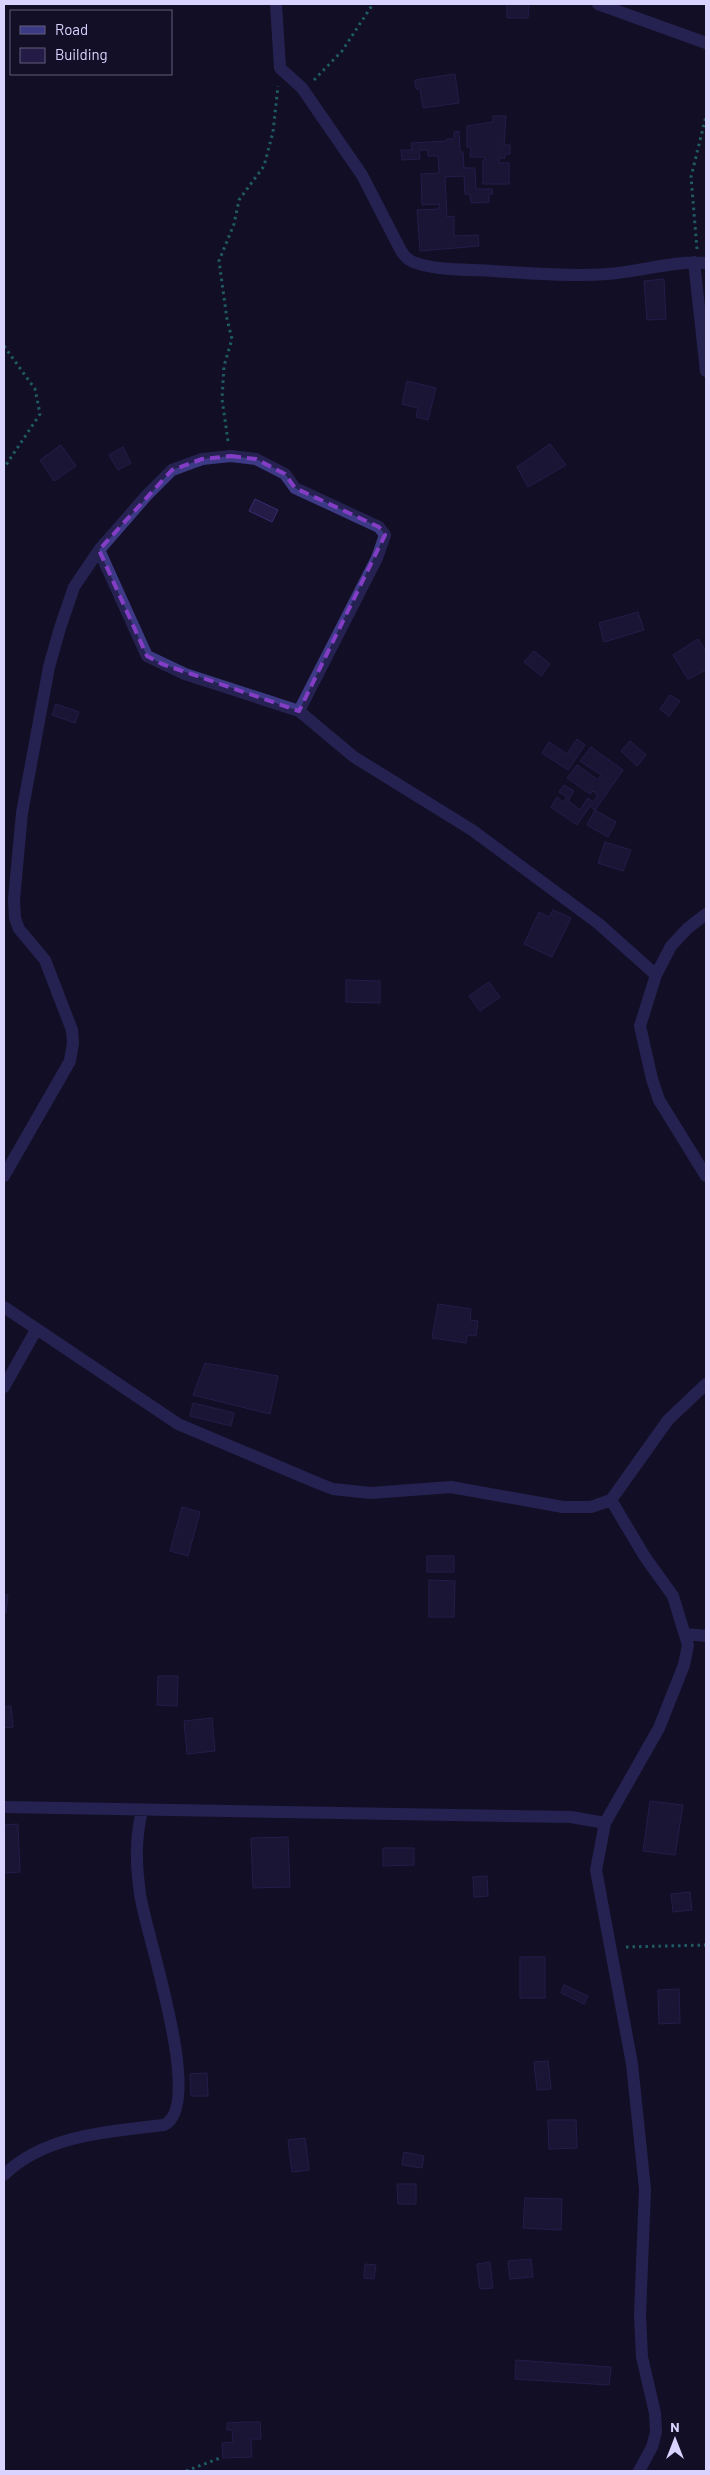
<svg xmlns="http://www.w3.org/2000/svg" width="710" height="2475" font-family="Barlow,sans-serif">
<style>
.building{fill:#241b47;stroke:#3b2d73}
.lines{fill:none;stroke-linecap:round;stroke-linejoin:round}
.path{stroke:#2fb8b0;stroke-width:3;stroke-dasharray:2.5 4;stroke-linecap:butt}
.street{stroke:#3d3a85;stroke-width:12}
.marked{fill:none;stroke:#843dc5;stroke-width:4;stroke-dasharray:10 6;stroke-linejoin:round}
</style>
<rect width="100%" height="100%" fill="#130f26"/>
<path class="building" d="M507 4H529L528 18H507Z
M455 74 459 103 423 108 420 89H416L415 80Z
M493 116H506L504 145H510V154H505V158H499V163H509V184H483V160H485V157H470L471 147H467V126L493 122Z
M459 131 460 152H463L464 168H475L476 189H492L493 194H489V202L471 203 470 194H465L464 176 445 177 447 217 454 216V236L478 235 479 246 420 251 417 210 439 209V204L422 205 421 174 439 173 438 156H428V150H419L420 159 402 160 401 150H412L411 143 447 141V139H454V132Z
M664 279 666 319 647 320 644 281Z
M407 381 436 388 428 420 416 417 418 408 402 404Z
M550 444 566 465 528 487 517 467Z
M61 445 76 466 54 481 40 460Z
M123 447 131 463 118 470 109 455Z
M255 499 278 510 272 522 249 511Z
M638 612 644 630 604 642 599 623Z
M698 639 706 651V670L688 679 673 655Z
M534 651 550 664 541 676 524 662Z
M670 695 680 701 669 716 660 709Z
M56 704 79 712 75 723 52 715Z
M577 739 585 745 568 770 542 753 549 742 567 754Z
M630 741 646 755 637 766 621 751Z
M591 747 623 770 595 810 590 806 577 825 551 807 557 797 563 802 567 797 559 792 564 785 574 791 568 801 580 810 588 798 593 802 598 795 593 791 590 794 567 778 577 765 598 780 601 775 580 761Z
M595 810 616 822 608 837 587 825Z
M605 842 631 850 623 871 598 863Z
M553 910 571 918 552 957 524 944 539 912 549 917Z
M346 980 380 981V1003L346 1002Z
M489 982 500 997 480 1011 469 996Z
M438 1304 471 1309 470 1320 478 1321 476 1336 467 1335 466 1343 432 1338Z
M205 1363 278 1376 270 1414 193 1395Z
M193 1403 234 1413 231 1426 190 1416Z
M182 1507 200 1512 188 1556 170 1551Z
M427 1556H454V1572H427Z
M429 1580 455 1581 454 1617H429Z
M4 1595H8L6 1613H4Z
M158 1676H178L177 1706 157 1705Z
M11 1706 13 1727 4 1728V1738V1707Z
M212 1718 215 1751 187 1754 184 1721Z
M650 1801 683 1805 675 1855 643 1851Z
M18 1824 20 1872 4 1873V1825Z
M288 1837 290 1887 253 1888 251 1838Z
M383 1848H414V1865L383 1866Z
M487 1876 488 1896 474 1897 473 1877Z
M690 1892 692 1910 673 1912 671 1894Z
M520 1957H545V1998H520Z
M564 1985 588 1996 584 2004 561 1993Z
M679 1989 680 2023 659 2024 658 1990Z
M548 2061 551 2089 537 2090 534 2062Z
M207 2073 208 2096H191L190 2074Z
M548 2120H576L577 2148 549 2149Z
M305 2138 309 2170 292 2172 288 2140Z
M404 2152 424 2156 422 2168 402 2165Z
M397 2184H416V2204H398Z
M525 2198 562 2199 561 2230 523 2228Z
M531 2259 533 2277 510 2279 508 2261Z
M490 2262 493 2288 480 2289 477 2264Z
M365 2264 376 2265 374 2279 364 2278Z
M516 2360 611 2367 609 2385 515 2379Z
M245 2422H260L261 2439H251L252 2457 223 2458 222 2443 233 2442 232 2430H227V2423Z"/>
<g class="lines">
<path class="path" d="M314 80 342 51 373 4
M697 249 691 177 706 116
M4 346 35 389 40 414 4 468
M228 441 222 399 224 366 232 339 227 319 219 261 234 224 239 200 264 166 273 132 278 86
M626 1947 706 1945
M186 2471 220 2458"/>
<path class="street" d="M276 4 280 68 302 88 362 175 398 245C402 253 405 258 413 262 437 271 467 269 493 271 530 273 570 277 607 274 640 272 674 260 706 263
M598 4 706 43
M694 262 706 371
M99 550 147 656 185 674 299 711 354 757 472 830 599 924 656 975
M706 914 688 928 671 946 656 975 640 1026 652 1079 659 1100 706 1176
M4 1176 70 1061 73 1043 72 1030 45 960 19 929 15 918 14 899 22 813 49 667 60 628 74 587 99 550 147 495 172 470 202 459 231 456 256 459 285 474 295 488 379 527 385 535 377 558 299 711
M4 1307 178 1424 320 1484 333 1489 371 1493 451 1487 563 1507H591L611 1500 668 1420 706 1384
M4 1387 36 1330
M611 1500 645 1557 673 1596 688 1645 684 1665 659 1728 605 1823 596 1870 632 2064 645 2189 640 2315 642 2357 655 2413 656 2432 652 2447 639 2471
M686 1634 706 1636
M4 1807 571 1817 605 1823
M4 2175C44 2135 111 2131 164 2125 206 2106 145 1932 140 1894 136 1865 135 1839 142 1811"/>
</g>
<path d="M0 0H710V2475H0ZM231 456 256 459 285 474 295 488 379 527 385 535 299 711 162 664 147 656 99 550 172 470 202 459Z" fill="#130f26" fill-opacity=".55" fill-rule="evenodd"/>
<path class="marked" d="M231 456 256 459 285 474 295 488 379 527 385 535 299 711 162 664 147 656 99 550 172 470 202 459Z"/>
<rect width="710" height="2475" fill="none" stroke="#d9d4ff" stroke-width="10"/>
<rect x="10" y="10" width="162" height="65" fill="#130f26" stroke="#625e7d"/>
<rect x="20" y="26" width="25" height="8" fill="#3d3a85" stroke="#625e7d"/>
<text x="55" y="35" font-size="15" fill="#d9d4ff">Road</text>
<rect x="20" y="48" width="25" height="15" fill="#241b47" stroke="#625e7d"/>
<text x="55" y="60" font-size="15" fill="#d9d4ff">Building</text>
<g transform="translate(675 2440)" stroke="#130f26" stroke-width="4" paint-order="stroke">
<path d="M0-4L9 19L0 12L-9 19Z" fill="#d9d4ff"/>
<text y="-8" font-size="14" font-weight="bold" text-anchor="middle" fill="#d9d4ff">N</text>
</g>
</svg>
